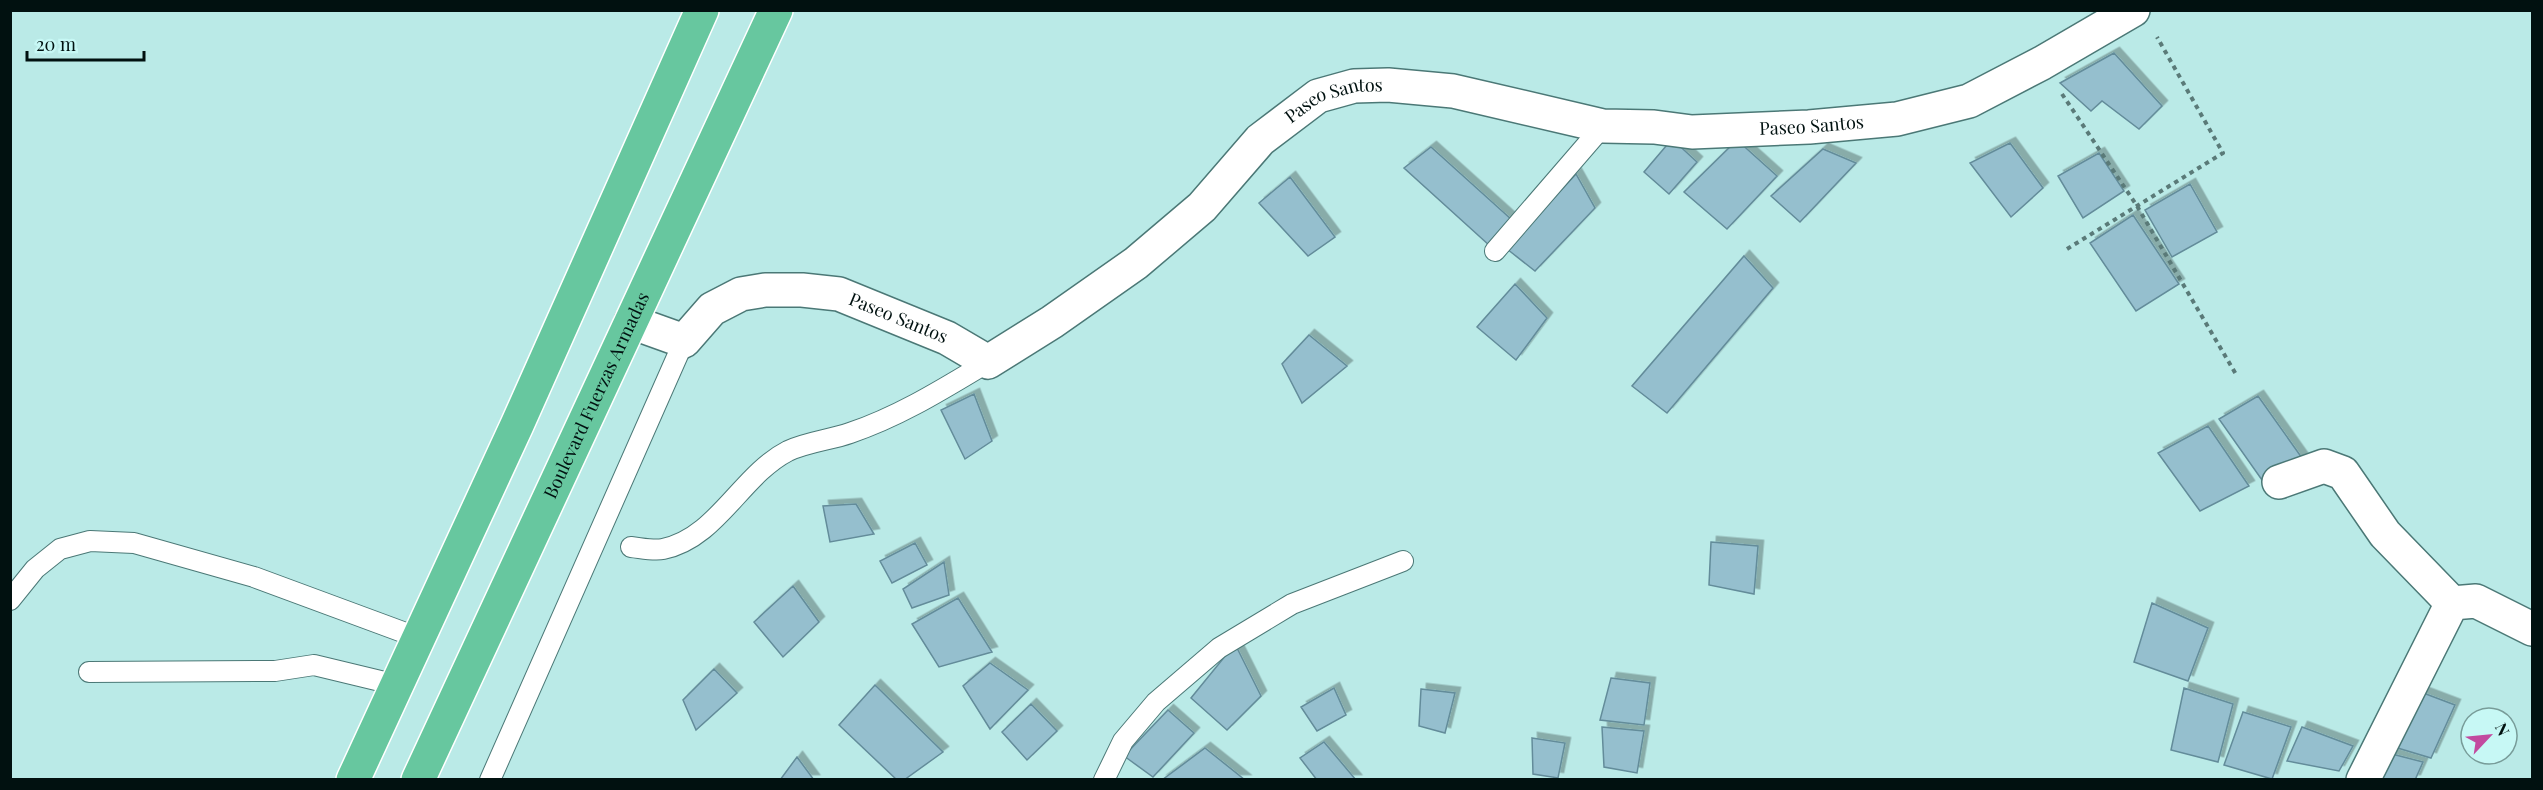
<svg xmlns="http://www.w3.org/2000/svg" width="2543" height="790" font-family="'Playfair Display',serif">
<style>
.building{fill:#95bfce;stroke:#638c9a;stroke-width:1.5;filter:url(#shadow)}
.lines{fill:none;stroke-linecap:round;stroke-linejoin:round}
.service-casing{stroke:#4b7876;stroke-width:22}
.minor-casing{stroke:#4b7876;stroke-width:36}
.trunk-casing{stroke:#fff;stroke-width:36}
.path{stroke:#5a7a78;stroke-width:4;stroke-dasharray:4.5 4.5;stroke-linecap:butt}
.service{stroke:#fff;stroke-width:20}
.minor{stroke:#fff;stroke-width:33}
.trunk{stroke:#67c79f;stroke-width:33}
.labels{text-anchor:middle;stroke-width:5;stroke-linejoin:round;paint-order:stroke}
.street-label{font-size:18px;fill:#011110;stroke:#c7f8f5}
</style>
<defs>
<filter id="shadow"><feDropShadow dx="5.5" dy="-5.5" stdDeviation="0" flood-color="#0004"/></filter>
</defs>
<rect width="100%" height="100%" fill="#baeae7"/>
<path class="building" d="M2114 53 2162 106 2139 129 2102 101 2091 111 2060 83Z
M1672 139 1697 162 1669 194 1644 172Z
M1737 140 1777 176 1727 229 1684 192Z
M2010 143 2043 188 2011 217 1970 163Z
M1431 147 1512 220 1490 246 1404 168Z
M1823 149 1856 163 1800 222 1771 196Z
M2099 153 2124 191 2083 218 2058 176Z
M1576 174 1595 208 1535 271 1507 249Z
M1290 177 1335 237 1308 256 1259 203Z
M2190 184 2217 232 2172 257 2145 210Z
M2133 215 2179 284 2136 311 2090 243Z
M1744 256 1773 288 1667 413 1632 386Z
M1515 284 1547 318 1516 360 1477 327Z
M1309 335 1347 366 1302 403 1282 364Z
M974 394 992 441 965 459 941 410Z
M2258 396 2302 458 2262 480 2219 419Z
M2208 426 2249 486 2200 511 2158 453Z
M856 504 874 534 830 542 823 506Z
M1711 542 1758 546 1754 594 1709 585Z
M915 543 927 565 892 583 880 561Z
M944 562 949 595 912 608 903 589Z
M793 586 819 622 783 657 754 622Z
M958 598 992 652 939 667 912 624Z
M2152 603 2208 628 2188 681 2134 662Z
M1235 644 1261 696 1227 730 1191 698Z
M990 663 1028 690 990 729 963 686Z
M714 669 737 693 696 730 683 700Z
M1611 678 1650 683 1644 725 1600 720Z
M875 685 943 752 904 780H897L839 725Z
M1334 688 1346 715 1317 731 1301 707Z
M2184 688 2233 704 2218 762 2171 750Z
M1421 689 1455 693 1445 733 1419 726Z
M2418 691 2455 705 2431 758 2391 746Z
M1031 704 1057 731 1027 760 1002 732Z
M1168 710 1194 733 1153 777 1124 756Z
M2243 712 2291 727 2272 779 2224 765Z
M1602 727 1644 731 1637 773 1604 767Z
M2302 727 2353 746 2339 771 2287 761Z
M1532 738 1565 743 1558 778 1533 774Z
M1324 742 1356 780H1317L1300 758Z
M1205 748 1245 780H1162Z
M2388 753 2423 762 2415 780H2376Z
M797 757 814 780H780Z"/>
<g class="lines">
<g class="service-casing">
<path id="service" d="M1495 251 1603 126
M631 547C641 548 654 551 663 549 717 538 741 475 788 451 807 442 830 440 850 433 900 416 943 389 988 362
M10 600 35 569 60 549 90 541 134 543 254 577 419 638
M89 672 275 671 314 665 397 685
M490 780 684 341
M1104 780 1123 741 1156 702 1219 648 1292 604 1403 561"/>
</g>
<g class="minor-casing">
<g id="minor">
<path id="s1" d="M631 322 684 341 712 309 741 294 765 290H802L839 294 947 338 988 362 1052 322 1136 263 1202 207 1260 140 1318 96 1354 86 1388 85 1453 91 1603 126 1654 127 1692 132 1809 127 1897 119 1969 101 2042 63 2133 10"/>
<path d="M2279 482 2324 466 2343 473 2385 534 2452 603"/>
<path d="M2363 780 2452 603 2476 601 2532 629"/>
</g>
</g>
<g class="trunk-casing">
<g id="trunk">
<path d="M353 780 517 425 702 10"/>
<path id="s2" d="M418 780 776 10"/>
</g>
</g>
<path class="path" d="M2062 94 2137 206 2237 376
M2067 249 2223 153 2157 37"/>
<use href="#service" class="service"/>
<use href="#minor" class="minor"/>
<use href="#trunk" class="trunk"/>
</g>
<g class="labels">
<g class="street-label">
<text dy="6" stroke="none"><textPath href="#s1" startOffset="834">Paseo Santos</textPath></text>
<text dy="6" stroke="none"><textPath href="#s1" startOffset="1320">Paseo Santos</textPath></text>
<text dy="6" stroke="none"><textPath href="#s1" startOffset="294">Paseo Santos</textPath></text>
<text dy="6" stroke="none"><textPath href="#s2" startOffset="424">Boulevard Fuerzas Armadas</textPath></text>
</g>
</g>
<rect width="2543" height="790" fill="none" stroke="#011110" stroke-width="24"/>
<g transform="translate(2489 736) rotate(64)"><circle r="28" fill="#c7f8f5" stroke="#789c99" stroke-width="1.5"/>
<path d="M0-4.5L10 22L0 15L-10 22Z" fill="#c24a9f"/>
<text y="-9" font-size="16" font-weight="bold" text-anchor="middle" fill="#011110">N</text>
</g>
<path d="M27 51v9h117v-9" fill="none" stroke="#011110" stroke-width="3"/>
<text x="36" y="51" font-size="18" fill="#011110" stroke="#c7f8f5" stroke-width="4.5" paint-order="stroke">20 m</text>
</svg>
